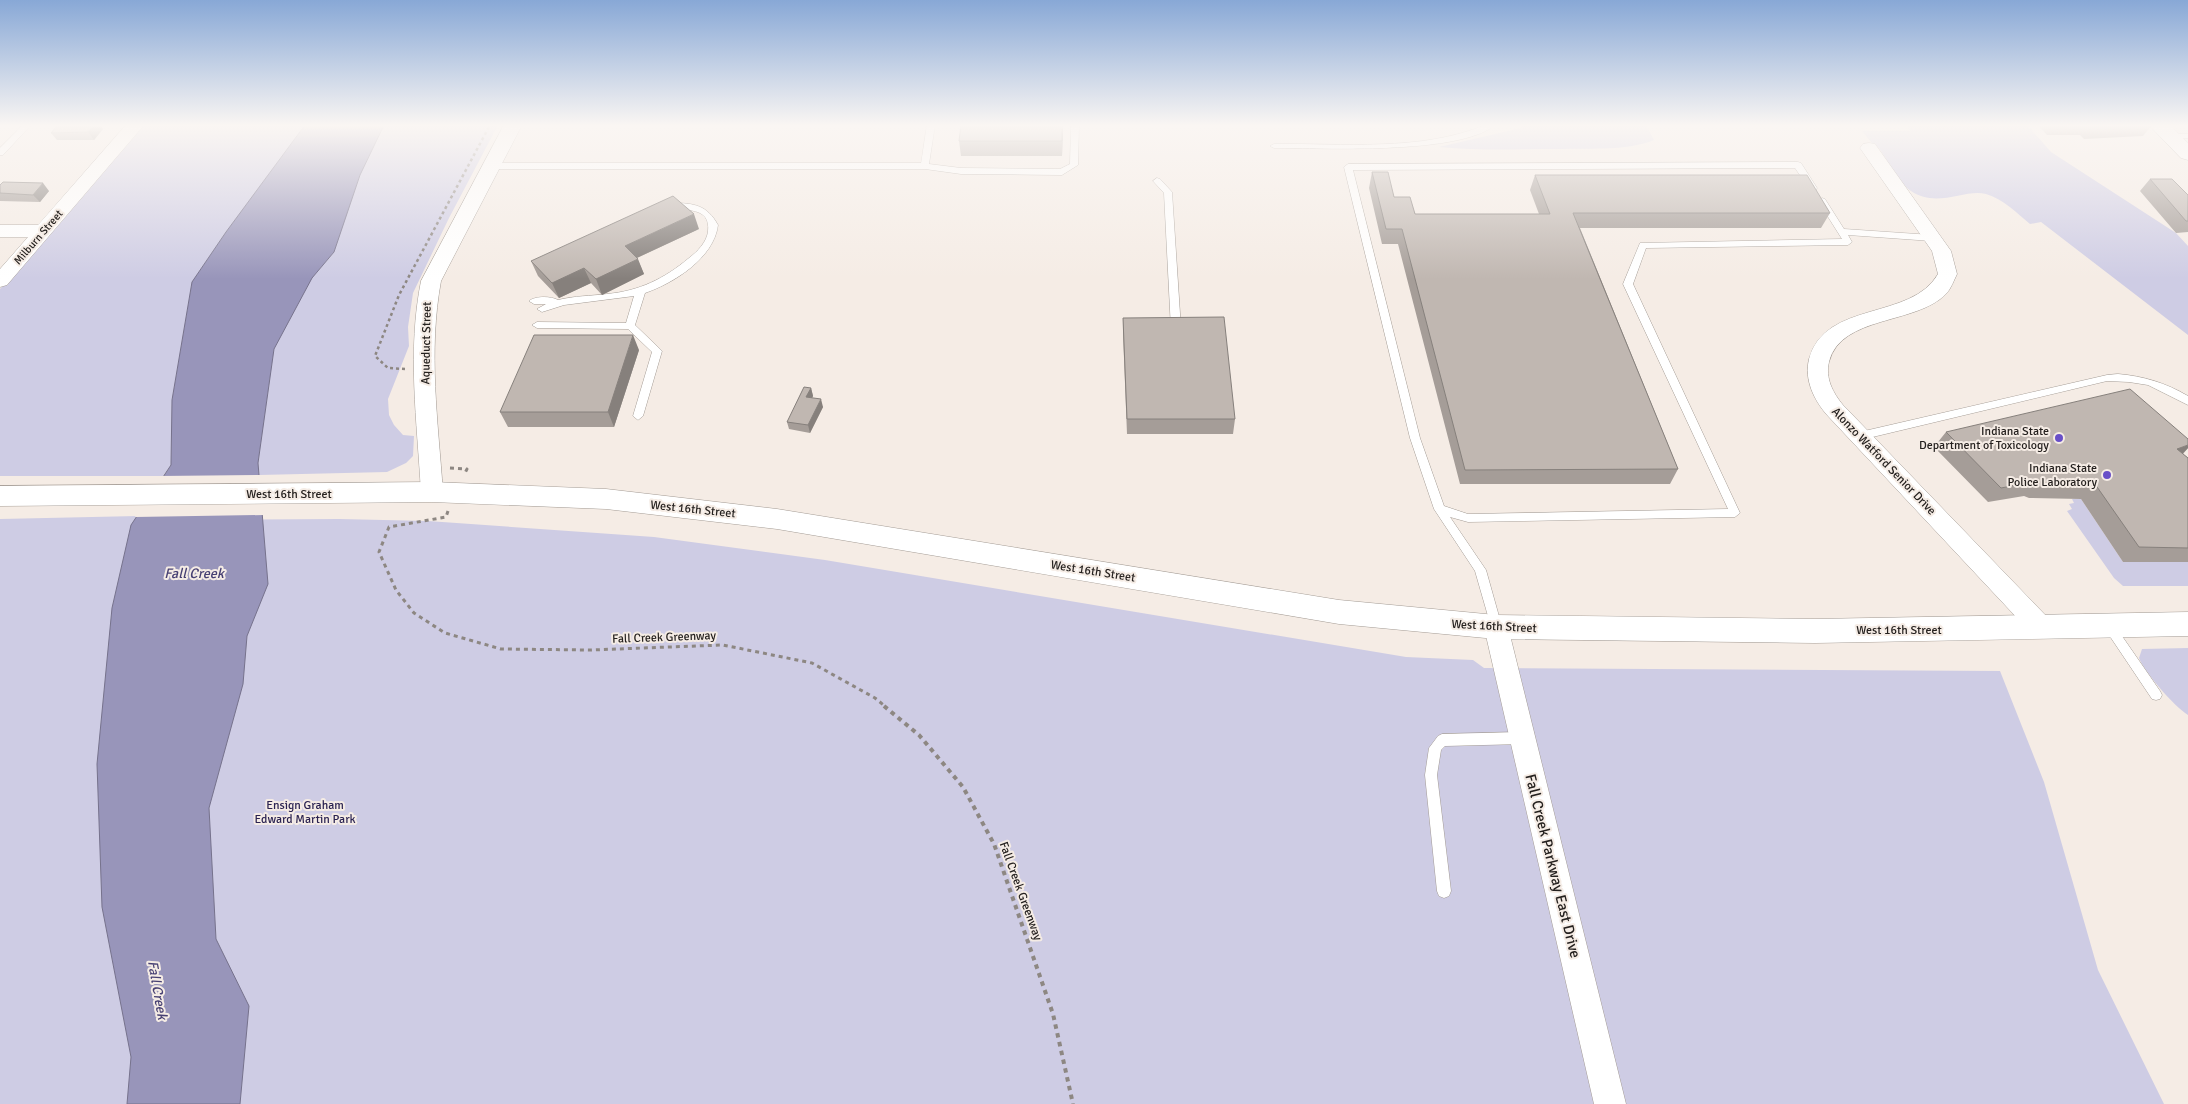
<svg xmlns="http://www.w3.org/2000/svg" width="2188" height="1104" font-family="Signika,sans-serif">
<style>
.green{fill:#cecce4}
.water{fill:#9895ba;stroke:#76728c}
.pier{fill:#f5ece5}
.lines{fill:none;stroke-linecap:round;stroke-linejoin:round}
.lane-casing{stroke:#a49c95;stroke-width:1}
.street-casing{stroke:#a49c95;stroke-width:1}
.primary-casing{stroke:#a49c95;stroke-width:1}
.path-far2{stroke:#8d8782;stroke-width:2.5;stroke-dasharray:3 3;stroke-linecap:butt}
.path-far1{stroke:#8d8782;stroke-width:3;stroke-dasharray:4 4;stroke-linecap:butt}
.path{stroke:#8d8782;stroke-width:4;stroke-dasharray:4.5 4.5;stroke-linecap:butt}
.lane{fill:#fff;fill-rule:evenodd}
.street{fill:#fff;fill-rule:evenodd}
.primary{fill:#fff;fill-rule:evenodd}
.wall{fill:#a59d98}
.shaded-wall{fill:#86807c}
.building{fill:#c0b7b1;stroke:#86807c}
.poi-dot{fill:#684fc8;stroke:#f5ece5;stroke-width:2}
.labels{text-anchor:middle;stroke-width:4;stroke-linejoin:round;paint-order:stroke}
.far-street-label{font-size:11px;fill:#25211f;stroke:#f5ece5}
.street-label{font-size:12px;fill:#25211f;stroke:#f5ece5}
.poi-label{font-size:12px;fill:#25211f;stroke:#f5ece5;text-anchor:end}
.park-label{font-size:12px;fill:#2a2251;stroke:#f5ece5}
.water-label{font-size:14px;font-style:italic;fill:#474073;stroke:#f5ece5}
.near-street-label{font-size:15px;fill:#25211f;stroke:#f5ece5}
</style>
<rect width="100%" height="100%" fill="#f5ece5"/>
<path class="green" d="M139 125H305L226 232 192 282 172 400 171 465 163 476H0V289Z
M384 125H498L449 218 413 293 408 327 409 346 388 399 389 415 394 425 403 435 414 436 413 456 406 463 387 472 259 475 258 463 274 348 312 278 334 252 360 175Z
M1523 125H1646L1654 140C1626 151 1593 148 1563 149 1521 149 1481 151 1439 147L1521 128Z
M1906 125H2030L2029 127 2051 152 2176 233 2188 246V335L2041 222 2030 224C2017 213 2003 199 1986 194 1966 188 1937 209 1911 191 1900 184 1887 160 1879 148H1876L1862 131H1910Z
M2072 499H2081L2123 562H2188V586H2123L2114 578 2067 511 2072 509 2069 504 2074 503Z
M138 516 136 520 339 519 428 521 654 537 825 560 1406 657 1473 660 1484 668 2000 671 2044 782 2098 970 2164 1104H0V519Z
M2188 648V715C2174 706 2145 673 2139 658L2142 649Z"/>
<path class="water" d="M305 125H384L360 175 334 252 312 278 274 349 258 463 268 584 247 636 243 684 209 808 216 939 249 1006 240 1104H127L131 1057 102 907 97 764 112 608 131 525 171 465 172 400 192 282 226 232Z"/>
<path class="pier" d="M261 475 264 515 135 517 160 476Z"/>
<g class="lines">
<g class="lane-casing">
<path id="lane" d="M23 125H31L3 155H0V148Z
M927 125H935L929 164 961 168 1060 169 1070 164 1071 125H1079L1078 165 1062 175 961 174 925 169H491L487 166 491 163H921Z
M1485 125H1495C1459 155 1323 148 1274 148L1270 146 1274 144C1343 143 1420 152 1485 125Z
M2167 134H2188V138H2170L2166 136Z
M1798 162 1801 163 1817 188 1816 190H1810L1795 168 1353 170 1420 438 1444 506 1468 514 1728 509 1623 284 1640 243 1842 239 1818 201 1822 198 1825 199 1844 229 1932 235 1936 238 1932 241 1848 235 1852 242 1848 245 1646 248 1633 284 1740 513 1735 517 1468 522 1450 517 1486 570 1502 627 1500 630 1496 632 1492 630 1475 571 1434 509 1410 438 1344 167 1348 164Z
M1157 178 1160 179 1172 192 1181 329 1176 332 1171 329 1164 193 1153 181Z
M672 203C694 203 707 205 718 225 714 258 674 283 645 293L635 325 662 351 643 416 638 420 633 416 652 352 628 329 537 328 532 325 537 322 626 323 634 296 564 305 542 312 537 309 546 304H534L529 301C535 296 551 296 558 300 574 296 591 296 607 294 639 291 664 279 689 258 697 252 707 242 708 231 711 206 684 211 669 208L668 206Z
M2118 374C2143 376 2166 383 2188 396V405L2148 385 2129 382 2107 381 1860 440 1855 436 1860 432 2107 375Z
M2109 621 2113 623 2160 691 2162 695 2160 699 2156 700 2152 699 2105 629 2103 626 2105 623Z
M1522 732 1526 734 1528 738 1526 742 1522 744 1445 746 1441 750 1437 775 1451 891 1449 896 1444 898 1439 896 1437 891 1425 775 1429 748 1438 736 1442 734Z"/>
</g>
<g class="street-casing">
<path id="street" d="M126 125H144L7 285 0 287V269L28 237H0V225H38Z
M504 125H522L441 281C428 352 438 421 443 492L440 498 432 501 424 498 421 492C417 421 407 351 421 281Z
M1869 143 1875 144 1951 251 1957 274C1954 280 1951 289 1946 294 1916 325 1841 315 1829 362 1825 378 1833 393 1843 405L2051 621 2054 628 2051 635 2042 638 2033 635 1827 415C1814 400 1804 380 1809 359 1825 300 1911 321 1938 274L1932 251 1860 148 1863 144Z
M1496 617 1505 620 1508 627 1626 1104H1594L1484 627 1487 620Z"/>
</g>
<g class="primary-casing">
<path id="primary" d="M2149 125H2170L2188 143V160L2181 158Z
M432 482 606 489 777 509 1339 600 1496 615 1815 619 2188 612V636L1815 643 1496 639 1339 624 777 529 606 509 432 502 0 506V486Z"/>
</g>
<path class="path-far2" d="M405 369 388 368 375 356 399 295 490 125"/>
<path class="path-far1" d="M450 468 467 469 465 473
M448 511 446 517 389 527 379 552 396 590 414 613 445 633 501 649 590 650 723 645 812 663 875 698 886 707"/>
<path class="path" d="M884 706 919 735 963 787 994 844 1053 1014 1073 1104"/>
<use href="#lane" class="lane"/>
<use href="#street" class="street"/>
<use href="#primary" class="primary"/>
</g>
<path class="wall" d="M58 125H100L103 129 94 140H57L51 133Z
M1063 125 1062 156H961L959 141Z
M2038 125H2152L2143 136 2084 139 2080 135H2047Z
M1372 172 1394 197 1415 214H1539L1530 190 1535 175 1830 213 1821 228H1580L1678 469 1670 484H1460L1398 244H1382L1369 188Z
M2150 179 2188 195V232L2176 233 2140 191Z
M0 185 49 191 40 202 0 201Z
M699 229 637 258 644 274 602 295 591 283 559 298 538 276 531 261Z
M1123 318 1235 419 1233 434H1127L1123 333Z
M639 350 614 427H508L500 412Z
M811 388 813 396 812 398 823 407 810 433 789 429 787 422Z
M1946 432 2188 448 2183 454 2188 458V562H2123L2081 499 2029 498 2024 496 1988 502 1934 447Z"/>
<path class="shaded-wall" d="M94 125H100L103 129 94 140 88 132Z
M1062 125H1063L1062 156Z
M43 183 49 191 40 202 33 195Z
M694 214 699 229 630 261 625 246Z
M638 259 644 274 602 295 596 279Z
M584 268 591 283 559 298 552 283Z
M633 335 639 350 614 427 608 412Z
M811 388 813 396 808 405 806 397Z
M821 399 823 407 810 433 808 425Z
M2188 445V448L2178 458 2177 449Z"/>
<path class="building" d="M58 125H94L88 132 51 133Z
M961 125H1062V141H959Z
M2090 125H2152L2092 127Z
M1372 172H1388L1394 197H1410L1415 214H1550L1535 175H1807L1830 213H1573L1678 469 1465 470 1402 229H1386Z
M2150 179H2172L2188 195V221H2186Z
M3 182 43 183 33 195 0 193V185Z
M673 196 694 214 625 246 638 259 596 279 584 268 552 283 531 261Z
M1224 317 1235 419H1127L1123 318Z
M534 335H633L608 412H500Z
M804 387 811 388 806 397 821 399 808 425 787 422Z
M2130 389 2188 439V445L2177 449 2188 458V548L2139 547 2095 484 2043 483 2038 481 2001 488 1946 432Z"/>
<linearGradient id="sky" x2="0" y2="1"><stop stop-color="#88a8d6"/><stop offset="0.45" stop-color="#faf6f3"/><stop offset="1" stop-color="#faf6f3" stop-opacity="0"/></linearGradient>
<rect width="2188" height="279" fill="url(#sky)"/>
<g class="poi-dot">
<circle cx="2059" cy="438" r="5"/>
<circle cx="2107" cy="475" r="5"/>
</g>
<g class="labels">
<g class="far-street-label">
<text transform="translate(38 237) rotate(-49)" y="4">Milburn Street</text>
</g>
<g class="street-label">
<text transform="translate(426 343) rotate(-89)" y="4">Aqueduct Street</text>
<text transform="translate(1884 461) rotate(46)" y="4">Alonzo Watford Senior Drive</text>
<text x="289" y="498">West 16th Street</text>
<text transform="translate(693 509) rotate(6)" y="4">West 16th Street</text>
<text transform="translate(1093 571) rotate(9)" y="4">West 16th Street</text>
<text transform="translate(1494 626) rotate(3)" y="4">West 16th Street</text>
<text x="1899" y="634">West 16th Street</text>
<text transform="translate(664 637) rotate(-2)" y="4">Fall Creek Greenway</text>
<text transform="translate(1021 891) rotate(70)" y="4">Fall Creek Greenway</text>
</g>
<g class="poi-label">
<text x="2049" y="435">Indiana State<tspan x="2049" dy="14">Department of Toxicology</tspan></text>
<text x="2097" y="472">Indiana State<tspan x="2097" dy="14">Police Laboratory</tspan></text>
</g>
<g class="park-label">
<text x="305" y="809">Ensign Graham<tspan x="305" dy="14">Edward Martin Park</tspan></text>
</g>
<g class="water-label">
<text x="194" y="578">Fall Creek</text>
<text transform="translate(158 990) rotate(80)" y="5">Fall Creek</text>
</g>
<g class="near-street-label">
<text transform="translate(1553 866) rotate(76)" y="5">Fall Creek Parkway East Drive</text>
</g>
</g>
</svg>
